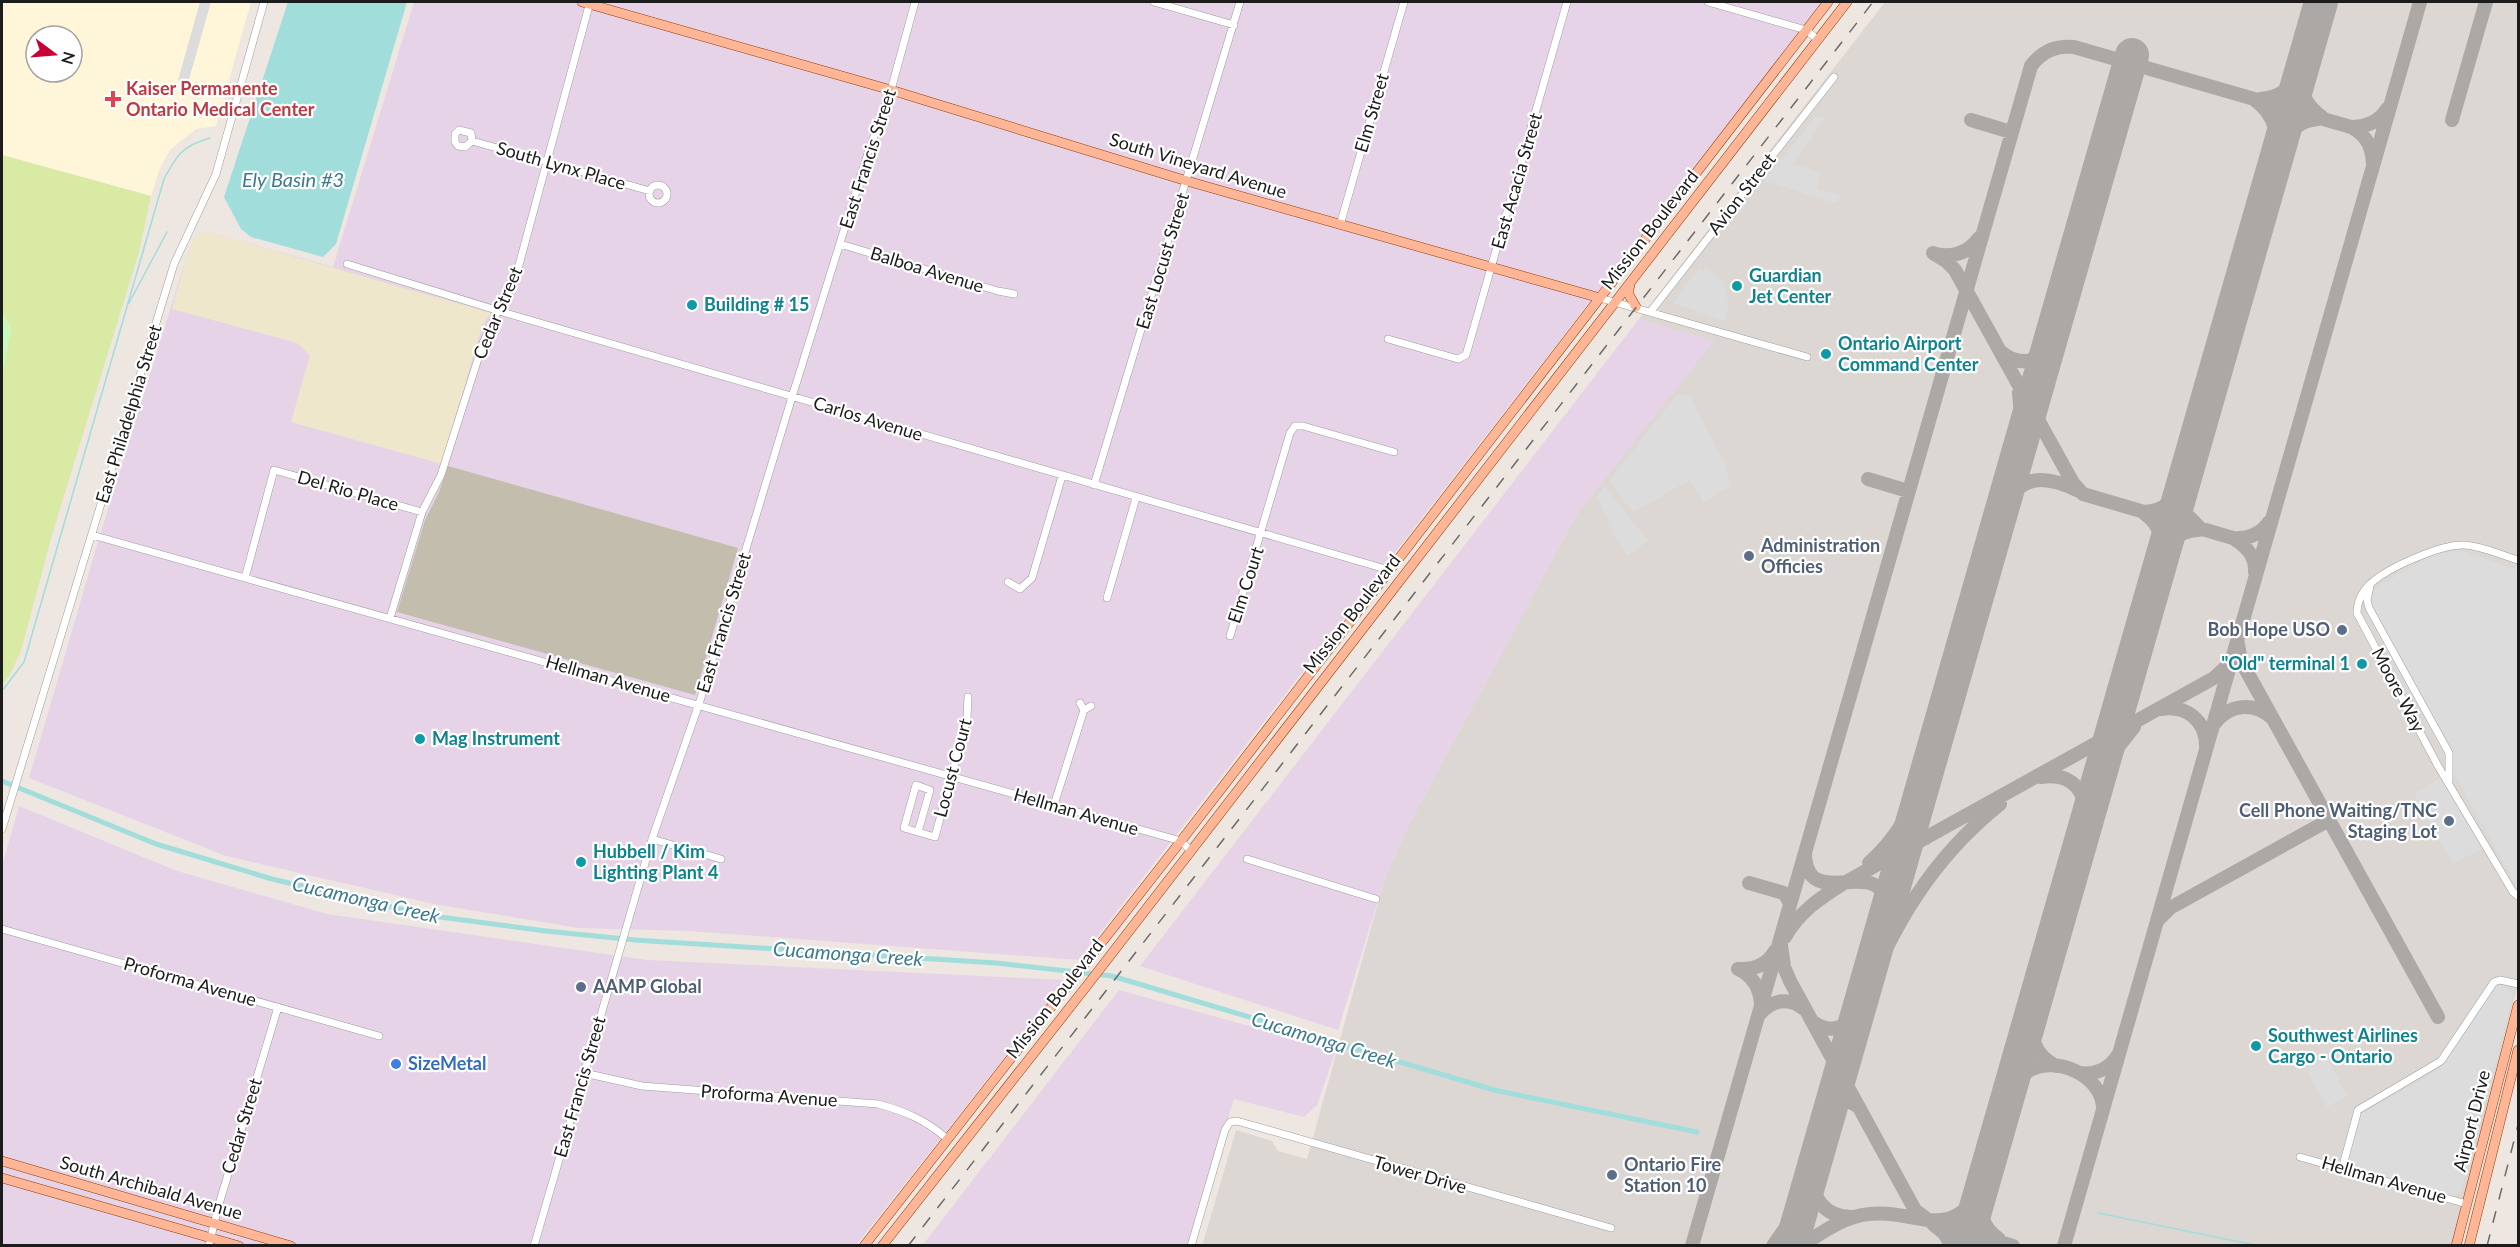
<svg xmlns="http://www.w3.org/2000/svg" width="2520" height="1247" font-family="Lato,sans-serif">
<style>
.industrial{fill:#e6d3e7}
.education{fill:#fff5d9;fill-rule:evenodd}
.airport{fill:#dcd7d3}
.construction{fill:#c2bdad}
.farmland{fill:#eee7cc}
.grass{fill:#d9eaa5}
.park{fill:#c7fabc}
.parking{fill:#dcdcdc}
.water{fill:#a0dddb}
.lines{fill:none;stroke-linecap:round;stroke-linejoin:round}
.stream{stroke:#a0dddb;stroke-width:1.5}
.canal{stroke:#a0dddb;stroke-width:5}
.taxiway{stroke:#aca8a6;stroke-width:14}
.runway{stroke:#aca8a6;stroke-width:34}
.minor-casing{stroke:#9d9d9d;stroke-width:8}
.major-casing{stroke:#943c00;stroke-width:10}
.minor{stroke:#fff;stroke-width:7}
.major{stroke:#feb697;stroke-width:9}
.rail{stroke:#6a6a6a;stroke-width:1.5;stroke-dasharray:12 12;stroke-linecap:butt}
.health-dot{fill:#e0444e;stroke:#fff;stroke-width:2}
.culture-dot{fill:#0f9aa8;stroke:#fff;stroke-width:2}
.service-dot{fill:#5c6f8a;stroke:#fff;stroke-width:2}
.shop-dot{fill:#3f7fe0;stroke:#fff;stroke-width:2}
.labels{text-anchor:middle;stroke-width:4.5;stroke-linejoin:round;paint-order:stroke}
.health-label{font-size:18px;font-weight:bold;fill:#be3a42;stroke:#fff;text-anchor:start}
.street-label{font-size:18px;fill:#1c1c1c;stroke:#fff}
.culture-label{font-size:18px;font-weight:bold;fill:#0d838f;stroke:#fff;text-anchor:start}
.service-label{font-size:18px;font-weight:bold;fill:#4e5e75;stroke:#fff;text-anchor:start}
.shop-label{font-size:18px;font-weight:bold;fill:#366cbe;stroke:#fff;text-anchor:start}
.water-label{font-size:20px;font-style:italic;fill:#3c7b8e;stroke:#fff}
</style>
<rect width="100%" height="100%" fill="#eee6e1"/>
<path class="industrial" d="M414 2H1822L1079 960 690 931 579 928 434 904 226 856 29 778 97 545 187 255 197 234 208 232 333 267Z
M1639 319 1715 341 1577 514 1408 826 1384 881 1338 1030 1140 966Z
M19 806 177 871 327 914 647 960 1066 980 856 1245 2 1246V866Z
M1119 990 1336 1050 1317 1105 1304 1117 1234 1099 1188 1245 922 1246Z"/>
<path class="education" d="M2 2H251L216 126 196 129 170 150 160 168 151 196 2 155ZM36 36H72V72H36Z"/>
<path class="airport" d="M1885 2H2518V984L2452 1245 1202 1246 1236 1130 1272 1141 1278 1151 1307 1159 1384 881 1408 826 1577 514 1714 341 1639 319Z"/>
<path class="construction" d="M448 466 738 548 695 695 397 612 425 520 439 492Z"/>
<path class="farmland" d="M208 232 491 313 482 326 442 464 291 422 310 355 297 343 172 309 187 255 197 234Z"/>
<path class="grass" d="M2 155 151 196 139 252 52 535 21 651 9 676 2 685V376L11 328 2 312Z"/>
<path class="park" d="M2 312 11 328 2 376Z"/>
<path class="parking" d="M200 2H211L188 83 178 80Z
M1816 116 1825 118 1794 164 1821 172 1817 189 1842 196 1835 203 1764 181Z
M1706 267 1726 283 1724 287 1729 305 1724 321 1673 303 1699 268 1703 271Z
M1677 395H1689L1725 464 1730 486 1703 503 1690 480 1634 512 1622 499 1610 479Z
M1605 486 1648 541 1628 555 1611 532 1612 528 1607 525 1609 521 1597 496Z
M2463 551 2518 570V889L2367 615V603L2376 587 2435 554Z
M2443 776 2483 848 2453 864 2414 794Z
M2499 985 2508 988 2513 997 2461 1191 2453 1197 2345 1166 2360 1115 2439 1070 2492 990Z
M2327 1058 2347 1095 2327 1107 2306 1069Z"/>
<path class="water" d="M288 2H407L336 244 323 257 251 237 241 229 224 197Z"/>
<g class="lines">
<path class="stream" d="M129 303 167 232
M2 691 24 662 164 179C177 155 182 146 210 138
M2098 1213 2260 1246"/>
<path class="canal" d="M2 781 156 844 272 879 425 915 546 931 635 940 996 963 1112 976 1494 1090 1697 1132"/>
<path class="taxiway" d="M2301 72C2299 91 2306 106 2322 117
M2260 99C2281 98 2293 86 2302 69
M2256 101C2272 113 2278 129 2277 149
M1971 120 2011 132
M2452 120 2486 2
M2351 127C2367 127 2379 122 2387 109
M2277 154C2286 135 2295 121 2318 119
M1933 253 1946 261 1955 270 2073 483 2083 494 2233 538C2248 539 2261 534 2269 522
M1936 254C1954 258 1968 253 1979 238
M2001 352C2018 366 2037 364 2049 345
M2019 393 2022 425 2019 450
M1868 479 1908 491
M2182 487 2185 513 2200 528
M2002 509C2021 473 2046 475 2079 491
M2145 512C2164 511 2174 501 2182 485
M2145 514C2161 525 2162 540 2162 558
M2233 538C2246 546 2256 556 2255 572
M2163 556C2170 540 2180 531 2198 530
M2238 644 2241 661 2438 1017
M2161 709C2186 705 2206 720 2206 746
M2214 724C2229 704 2254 701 2272 718
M2100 740 2118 711
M2041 777C2074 772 2088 793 2086 824
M2093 800 2115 751 2134 727
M1913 822 1916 836 1926 838
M1805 854C1807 918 1890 844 1886 917
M1869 863C1896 839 1913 810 1925 777
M1749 883 1784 893 1790 903
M2159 919 2170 908 2329 820
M1785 937C1799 912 1820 898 1844 883L2214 678 2230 663
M1781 945 1784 967 1790 981 1915 1210 1931 1222 2013 1246
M1761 1004C1760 988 1753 976 1738 969 1754 970 1767 965 1775 951
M1860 1006C1893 926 1931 859 2000 804
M2031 1014C2030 1037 2034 1055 2056 1066
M1759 1015C1771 1000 1789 996 1804 1009
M1813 1022C1831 1035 1848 1028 1859 1009
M2079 1073C2095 1075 2109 1069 2118 1055
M2007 1099C2012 1087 2018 1077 2030 1070 2057 1056 2100 1075 2103 1106
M1833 1101 1835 1082 1833 1066
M1827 1122 1837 1103 1850 1102 1859 1107
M1813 1171C1810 1196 1824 1217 1851 1217
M1981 1190C1979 1210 1981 1227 1999 1239
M1933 1224 1944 1233 1952 1246
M1692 1246 2031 66C2042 51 2056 45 2074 47L2351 127C2367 136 2372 146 2373 164
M1773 1246 1795 1214 1810 1180
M1800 1246C1821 1234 1838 1220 1862 1215 1912 1205 1949 1247 1981 1188
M2064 1246 2420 2"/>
<path class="runway" d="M1791 1246 2132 55
M1965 1246 2321 2"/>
<g class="minor-casing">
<path id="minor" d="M1154 2 1234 25
M1708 2 1806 30 1817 39
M472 141 465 147 458 146 455 142V134L459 130 471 133 472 141 650 191
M649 194a9 9 0 1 1 18 0a9 9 0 1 1-18 0Z
M1340 225 1404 2
M840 244 998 291 1014 294
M347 264 509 314 1389 570
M1600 298 1807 357
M1651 311 1834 77
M1388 339 1458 359 1466 355 1567 2
M1094 485 1240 2
M92 535 1181 841 1190 850
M2518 560C2501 555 2482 546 2464 545 2441 544 2387 568 2370 584 2362 592 2357 603 2357 613L2438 766 2513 892 2518 896
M245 578 274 470 422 512
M1008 582 1020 589 1032 578 1062 476
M2370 586 2367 600 2369 608 2449 753V781
M1107 598 1136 498
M390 618 422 512 441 475 483 343 519 265 590 2
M1230 636 1290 433 1295 426H1303L1394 452
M1080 703 1084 710 1091 706
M1054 805 1084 710
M2 829 174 264 216 174 264 2
M918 832 930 790 916 785 904 828 935 837 967 718 968 697
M652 839 721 859
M1247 859 1376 899
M2 929 379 1036
M584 1073 642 1086 878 1104C904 1111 926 1120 946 1138
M2300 1157 2467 1204
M2342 1169 2358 1110 2441 1061 2494 982 2500 980 2518 984
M209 1246 217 1211 278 1007
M534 1246 652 839 699 704 792 397 869 150 891 90 915 2
M1191 1246 1225 1130 1230 1122 1237 1121 1611 1228"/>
</g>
<g class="major-casing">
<path id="major" d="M582 2 891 90 1187 181 1600 298
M1630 285 1628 293 1636 307
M2 1161 291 1246
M2 1178 239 1246
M864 1246 1181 841 1828 2
M882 1246 1089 983 1847 2
M2456 1246 2518 1005
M2469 1246 2518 1050"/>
</g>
<use href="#minor" class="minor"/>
<use href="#major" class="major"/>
<path class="rail" d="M908 1246 1873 2
M2487 1246 2518 1125"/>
</g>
<path class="health-dot" d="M110 90h6v6h6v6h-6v6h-6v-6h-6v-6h6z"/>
<g class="culture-dot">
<circle cx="1737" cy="286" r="6"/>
<circle cx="692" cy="305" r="6"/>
<circle cx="1826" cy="354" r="6"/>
<circle cx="2362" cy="664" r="6"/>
<circle cx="420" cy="739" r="6"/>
<circle cx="581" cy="862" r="6"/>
<circle cx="2256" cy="1046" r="6"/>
</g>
<g class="service-dot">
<circle cx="1749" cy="556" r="6"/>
<circle cx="2342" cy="630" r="6"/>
<circle cx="2449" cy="821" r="6"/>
<circle cx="581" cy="987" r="6"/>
<circle cx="1612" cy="1175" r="6"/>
</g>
<circle class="shop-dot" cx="396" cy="1064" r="6"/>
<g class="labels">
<g class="health-label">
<text x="126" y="95">Kaiser Permanente<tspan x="126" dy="21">Ontario Medical Center</tspan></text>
</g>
<g class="street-label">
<text transform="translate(1372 113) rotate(-74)" y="6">Elm Street</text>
<text transform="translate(868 159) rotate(-72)" y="6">East Francis Street</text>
<text transform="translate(561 166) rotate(16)" y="6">South Lynx Place</text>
<text transform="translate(1198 166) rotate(17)" y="6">South Vineyard Avenue</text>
<text transform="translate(1517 181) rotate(-74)" y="6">East Acacia Street</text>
<text transform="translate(1742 194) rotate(-52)" y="6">Avion Street</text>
<text transform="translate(1650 230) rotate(-52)" y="6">Mission Boulevard</text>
<text transform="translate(1163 261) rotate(-73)" y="6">East Locust Street</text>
<text transform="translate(927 270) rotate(17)" y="6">Balboa Avenue</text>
<text transform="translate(498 313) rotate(-67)" y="6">Cedar Street</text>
<text transform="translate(129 414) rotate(-73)" y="6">East Philadelphia Street</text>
<text transform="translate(868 419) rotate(17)" y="6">Carlos Avenue</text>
<text transform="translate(348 491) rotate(16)" y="6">Del Rio Place</text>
<text transform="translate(1246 585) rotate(-72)" y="6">Elm Court</text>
<text transform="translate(1352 614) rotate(-52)" y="6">Mission Boulevard</text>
<text transform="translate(724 623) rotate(-73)" y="6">East Francis Street</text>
<text transform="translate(608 679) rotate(16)" y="6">Hellman Avenue</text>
<text transform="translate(2398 690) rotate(62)" y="6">Moore Way</text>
<text transform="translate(953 768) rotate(-75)" y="6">Locust Court</text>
<text transform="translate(1076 812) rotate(16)" y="6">Hellman Avenue</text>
<text transform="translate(190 982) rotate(16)" y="6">Proforma Avenue</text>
<text transform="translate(1055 999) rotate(-52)" y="6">Mission Boulevard</text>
<text transform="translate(580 1087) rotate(-74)" y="6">East Francis Street</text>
<text transform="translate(769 1096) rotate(4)" y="6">Proforma Avenue</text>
<text transform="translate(2472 1121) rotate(-76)" y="6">Airport Drive</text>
<text transform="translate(242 1126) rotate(-73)" y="6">Cedar Street</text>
<text transform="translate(1420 1175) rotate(16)" y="6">Tower Drive</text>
<text transform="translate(2384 1180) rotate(16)" y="6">Hellman Avenue</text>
<text transform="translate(151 1188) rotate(16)" y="6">South Archibald Avenue</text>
</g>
<g class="culture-label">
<text x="1749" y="282">Guardian<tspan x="1749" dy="21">Jet Center</tspan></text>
<text x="704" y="311">Building # 15</text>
<text x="1838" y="350">Ontario Airport<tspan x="1838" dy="21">Command Center</tspan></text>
<text x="2350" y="670" text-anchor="end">"Old" terminal 1</text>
<text x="432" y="745">Mag Instrument</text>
<text x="593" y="858">Hubbell / Kim<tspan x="593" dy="21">Lighting Plant 4</tspan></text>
<text x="2268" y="1042">Southwest Airlines<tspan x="2268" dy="21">Cargo - Ontario</tspan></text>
</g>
<g class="service-label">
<text x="1761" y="552">Administration<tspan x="1761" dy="21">Officies</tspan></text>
<text x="2330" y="636" text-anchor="end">Bob Hope USO</text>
<text x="2437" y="817" text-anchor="end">Cell Phone Waiting/TNC<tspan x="2437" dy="21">Staging Lot</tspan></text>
<text x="593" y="993">AAMP Global</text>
<text x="1624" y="1171">Ontario Fire<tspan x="1624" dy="21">Station 10</tspan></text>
</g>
<g class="shop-label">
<text x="408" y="1070">SizeMetal</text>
</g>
<g class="water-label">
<text x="293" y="187">Ely Basin #3</text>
<text transform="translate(366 900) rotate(13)" y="7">Cucamonga Creek</text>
<text transform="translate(848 954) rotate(4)" y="7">Cucamonga Creek</text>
<text transform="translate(1324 1040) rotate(17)" y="7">Cucamonga Creek</text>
</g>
</g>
<rect width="2520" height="1247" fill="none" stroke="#1c1c1c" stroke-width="6"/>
<g transform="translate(54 54) rotate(106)"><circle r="28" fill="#ffffff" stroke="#a4a4a4" stroke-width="1.5"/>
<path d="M0-4.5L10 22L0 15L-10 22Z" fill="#c80035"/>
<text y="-9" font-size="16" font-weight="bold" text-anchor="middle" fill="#1c1c1c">N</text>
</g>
</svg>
